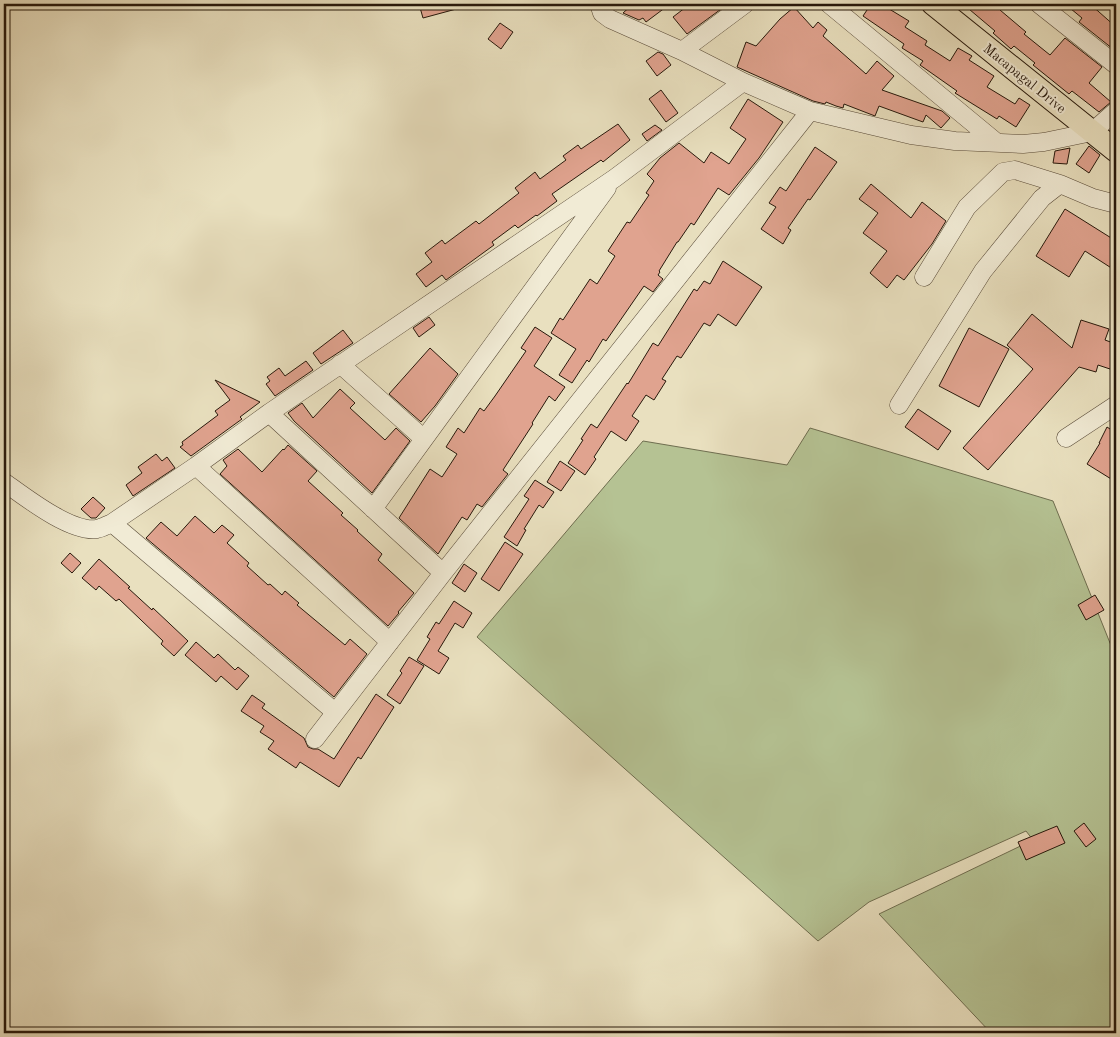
<svg xmlns="http://www.w3.org/2000/svg" width="1120" height="1037" font-family="'Old Standard TT',serif">
<style>
.green{fill:#b5c293;stroke:#6e6d4f}
.building{fill:#e0a38f;stroke:#27180b}
.lines{fill:none;stroke-linecap:round;stroke-linejoin:round}
.minor-casing{stroke:#584a38;stroke-width:19}
.major-casing{stroke:#27180b;stroke-width:24}
.minor{stroke:#f1ebd5;stroke-width:18}
.major{stroke:#e9e0bf;stroke-width:22}
.labels{text-anchor:middle;stroke-width:4;stroke-linejoin:round;paint-order:stroke}
.street-label{font-size:14px;fill:#27180b;stroke:#f1ebd5}
</style>
<rect width="100%" height="100%" fill="#e9e0bf"/>
<filter id="stains"><feTurbulence type="fractalNoise" baseFrequency=".004" numOctaves="4"/><feColorMatrix values="0 0 0 0 .2 0 0 0 0 .09 0 0 0 0 .02 0 0 0 .5 -.17"/></filter>
<radialGradient id="worn" r=".72"><stop offset=".6" stop-color="#630" stop-opacity="0"/><stop offset="1" stop-color="#630" stop-opacity=".3"/></radialGradient>
<path class="green" d="M810 428 1053 501 1110 643 1116 654V1021L1104 1033H991L879 914 1033 840 1026 831 869 902 818 941 477 637 643 441 787 465Z"/>
<path class="building" d="M419 4H460V8L423 18Z
M633 4H670L646 22 643 18 639 20 623 13Z
M690 4H728L687 34 673 17Z
M871 4H881L909 21 905 27 927 41 925 45 950 61 958 48 972 56 969 60 994 76 987 87 1015 104 1019 98 1030 105 1016 127 999 116 997 119 955 93 957 91 920 65 923 61 902 48 904 44 863 16Z
M963 4H1005L1000 10 1026 32 1024 34 1050 55 1065 38 1102 67 1089 83 1111 102 1099 112 1072 91 1069 94 1033 65 1035 63 1014 46 1011 49 993 33 995 31Z
M1065 4H1090L1116 27V46L1113 49 1079 22 1082 18Z
M794 7 813 28 818 22 827 30 823 36 866 74 877 61 894 76 882 90 942 111 950 118 941 128 926 115 923 122 879 106 875 116 844 104 843 108 836 106 826 102 825 104 813 101 737 67 746 42 756 46 780 19Z
M500 23 513 32 501 49 488 39Z
M658 52 663 54 671 65 657 76 646 61Z
M661 90 678 113 666 122 649 99Z
M748 99 783 122 759 158 729 195 718 188 694 225 691 223 678 242H677L659 271 660 272 658 275 663 279 653 292 644 286 606 341 603 339 589 362 587 360 572 383 559 375 576 349 551 333 560 318 563 320 590 279 597 284 615 256 608 251 627 222 630 223 649 195 646 193 654 181 647 174 660 158 679 143 704 163 711 152 729 164 746 139 730 128Z
M618 124 630 140 603 162 601 160 552 194 557 201 537 216 536 215 518 228 515 225 492 242 494 245 446 280 442 275 426 287 416 274 432 262 425 253 442 240 445 244 476 221 479 224 519 193 515 188 535 172 540 179 566 160 563 156 578 145 581 149Z
M655 125 662 130 647 141 642 134Z
M1089 146 1100 155 1089 173 1076 164Z
M815 147 837 162 810 200 808 199 788 228 791 230 783 244 761 229 776 207 769 203 780 187 786 191Z
M1070 148 1067 164 1053 163 1055 151Z
M871 184 911 218 922 202 946 221 932 244 904 280 897 275 887 288 870 273 887 251 863 233 878 213 859 199Z
M1065 209 1116 241V271L1085 251 1069 277 1036 256Z
M723 261 762 287 736 326 718 314 710 326 704 323 681 358 677 356 662 379 666 381 654 400 646 395 632 416 639 421 626 441 611 431 594 457 596 459 585 475 568 463 583 440 581 439 591 424 597 428 627 383 628 384 653 343 658 346 694 289 697 291 704 281 710 284Z
M1032 314 1072 348 1081 320 1109 329 1105 340 1116 344V371L1098 365 1096 372 1079 367 988 470 963 448 1033 369 1007 345Z
M429 317 435 325 419 337 413 328Z
M535 327 552 338 534 366 565 387 555 401 549 396 532 423 533 424 503 470 508 474 482 507 477 504 467 520 462 517 438 554 399 518 430 469 442 477 457 454 446 447 458 428 464 433 480 408 484 411 495 396 526 351 521 348Z
M969 328 1009 349 979 407 939 386Z
M343 330 353 343 321 364 313 353Z
M430 348 458 374 435 406 421 422 389 394Z
M306 361 313 370 275 396 266 384 270 381 267 377 279 368 285 376Z
M215 380 260 402 240 417 242 419 191 456 180 447 183 445 182 442 218 415 215 411 230 400Z
M340 389 355 403 350 408 385 440 396 428 410 441 372 493 294 421 288 413 302 403 313 418Z
M918 409 951 431 938 450 905 427Z
M1107 427 1116 433V482L1087 464 1100 443H1099Z
M288 445 317 471 308 481 343 513 341 515 358 530 357 531 382 554 378 560 414 593 398 612 399 613 388 626 220 474 227 466 223 460 238 449 262 472 283 449 284 450Z
M156 454 162 461 167 457 175 468 133 496 126 485 142 473 138 467Z
M560 461 575 471 561 491 547 482Z
M535 480 554 492 543 508 539 505 524 529 526 530 517 546 504 537 529 499 524 496Z
M93 497 105 508 96 518H91L81 509Z
M195 516 214 533 222 525 234 535 227 543 249 563 247 566 268 585 270 584 282 595 285 591 299 603 297 605 345 645 350 639 367 654 334 697 146 538 161 522 177 536Z
M505 542 523 554 499 591 481 579Z
M70 553 81 563 72 573 61 563Z
M99 559 130 587 128 588 152 610 153 608 188 641 174 656 161 644 163 641 119 599 116 601 99 586 96 590 82 578Z
M464 564 477 573 465 592 452 583Z
M1095 595 1104 610 1086 620 1078 605Z
M454 601 472 613 463 628 455 623 438 651 449 658 439 674 417 660 430 639 427 637 436 622 439 624Z
M196 642 214 658 218 654 235 670 238 667 249 676 237 690 221 676 216 682 185 655Z
M409 657 424 666 400 704 387 695 402 673 400 671Z
M376 694 394 707 361 759 358 757 339 787 300 762 296 768 268 749 274 741 260 732 264 726 241 711 252 695 265 704 262 708 304 738 308 747 313 749H318L334 759Z
M1084 823 1096 839 1086 847 1074 831Z
M1057 826 1065 843 1026 860 1018 842Z"/>
<g class="lines">
<g class="minor-casing">
<path id="minor" d="M599 4 602 13 610 19 682 51 743 82 810 111 911 135 955 141 1023 144 1044 142 1092 132 1116 111
M829 4 996 142
M1039 4 1116 65
M682 51 745 4
M1060 184 1093 198 1116 204
M340 364 424 439
M899 405 983 271 1042 198 1060 184 1015 170 1003 172 967 207 924 277
M269 413 443 573
M1066 438 1116 405
M196 466 390 642
M4 482C25 497 71 533 97 529 102 528 107 525 112 523L196 466 269 413 615 178 743 82
M373 509 607 188
M112 523 335 712
M315 739 443 573 810 111"/>
</g>
<g class="major-casing">
<path id="major" d="M933 4 1116 151"/>
</g>
<use href="#minor" class="minor"/>
<use href="#major" class="major"/>
</g>
<g class="labels">
<g class="street-label">
<text transform="translate(1025 78) rotate(39)" y="5">Macapagal Drive</text>
</g>
</g>
<rect width="1120" height="1037" fill="none" stroke="#e9e0bf" stroke-width="20"/>
<rect x="5" y="5" width="1110" height="1027" fill="none" stroke="#27180b" stroke-width="2.5"/>
<rect x="10" y="10" width="1100" height="1017" fill="none" stroke="#27180b"/>
<rect width="100%" height="100%" filter="url(#stains)"/>
<rect width="100%" height="100%" fill="url(#worn)"/>
</svg>
